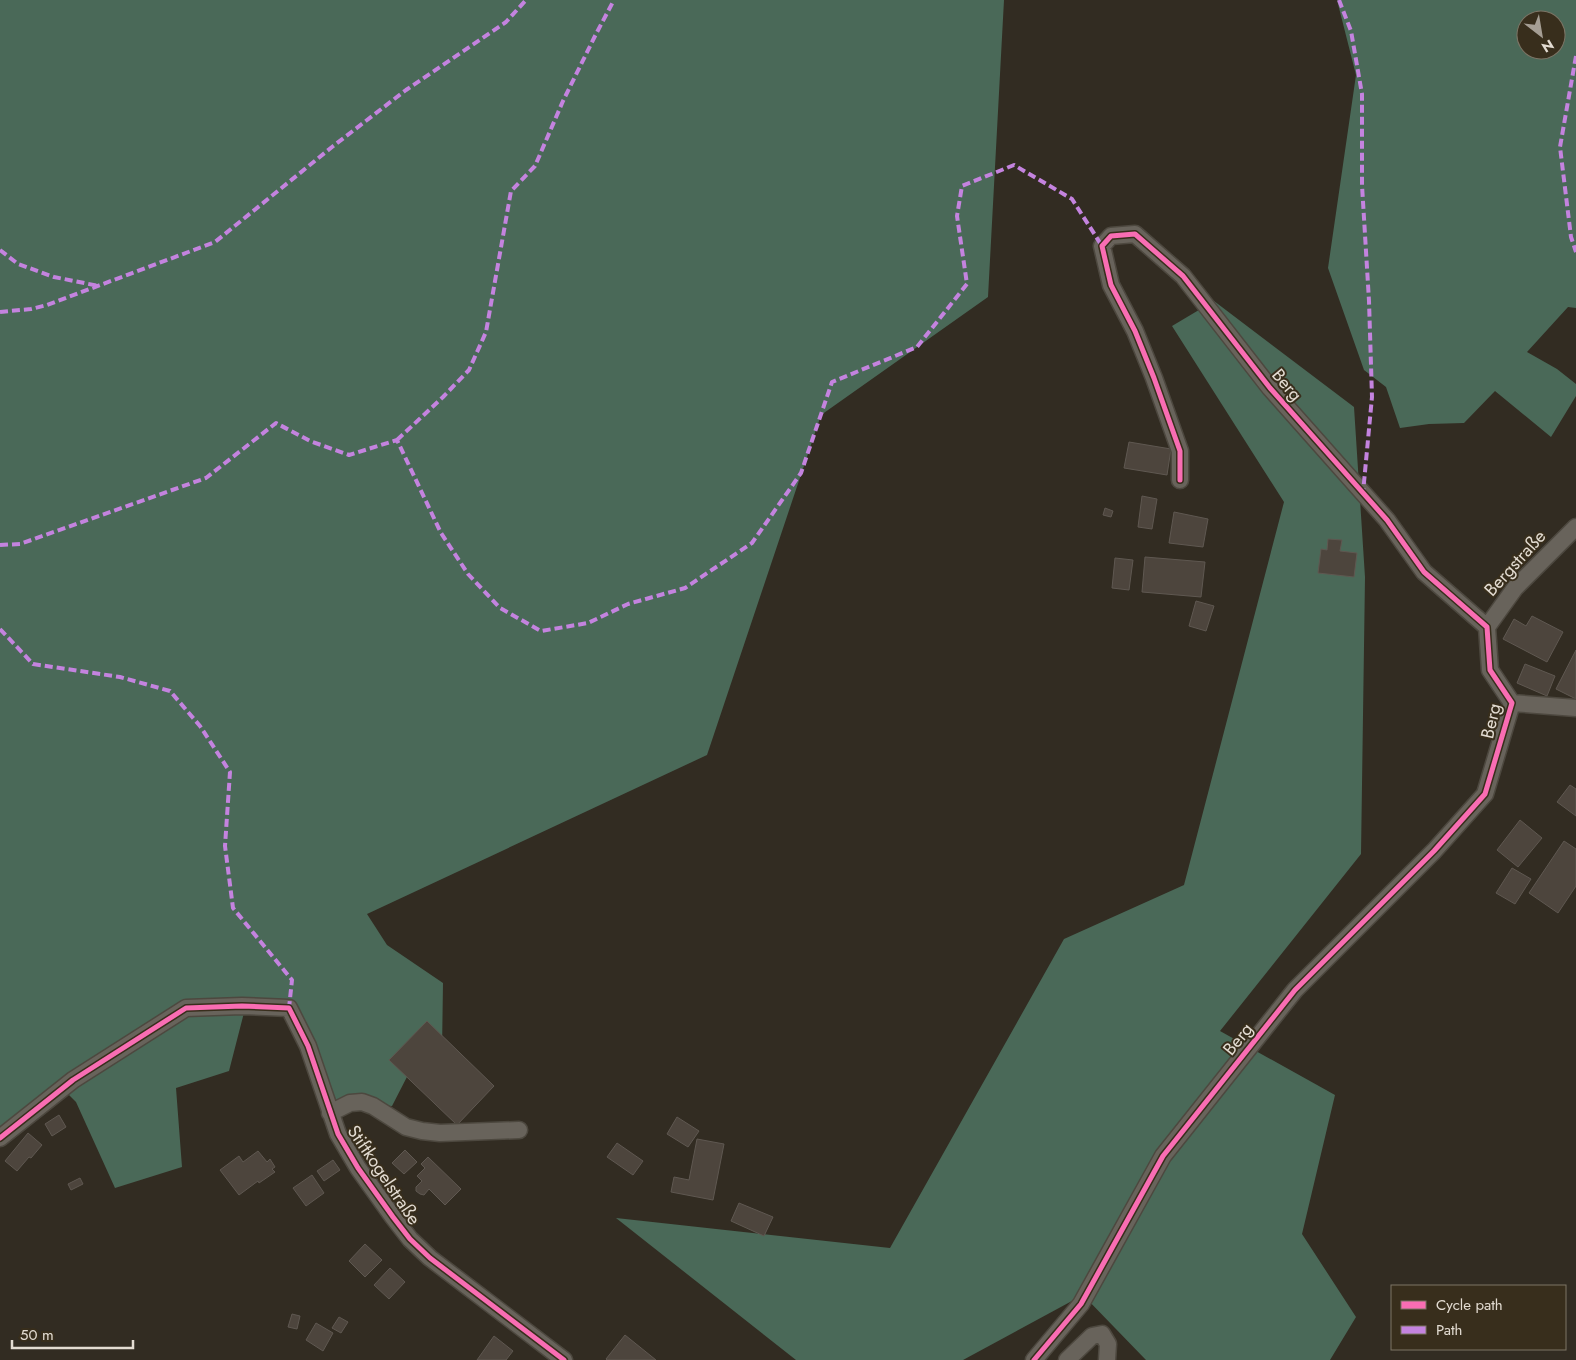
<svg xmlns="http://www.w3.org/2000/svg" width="1576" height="1360" font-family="Jost,sans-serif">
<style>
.forest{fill:#4a6958;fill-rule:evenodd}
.building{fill:#4d453d;stroke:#5f5851}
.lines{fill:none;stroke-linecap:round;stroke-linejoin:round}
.minor-casing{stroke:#4d483f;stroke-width:19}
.minor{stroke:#68635b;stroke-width:16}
.quiet{stroke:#c483df;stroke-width:4;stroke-dasharray:8 4;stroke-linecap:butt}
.cycleway-casing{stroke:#382e1c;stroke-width:8}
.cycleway{stroke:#f96db3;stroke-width:5}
.labels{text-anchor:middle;stroke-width:4;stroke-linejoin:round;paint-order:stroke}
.street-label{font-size:18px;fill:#e3dcd2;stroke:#382e1c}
</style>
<rect width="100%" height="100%" fill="#322c22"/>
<path class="forest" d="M0 0H1004L988 297 821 415 707 755 367 914 387 945 443 983 442 1051 410 1071 392 1106 333 1104 297 1006 247 1001 229 1071 176 1088 182 1167 115 1188 76 1102 56 1082 0 1138Z
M1337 0H1576V308L1568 307 1527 352 1557 369 1576 384V396L1551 437 1495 391 1464 423 1429 424 1400 428 1386 387 1364 370 1328 268 1356 75ZM1526 20H1556V50H1526Z
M1214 301 1354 407 1365 577 1361 854 1220 1031 1335 1095 1302 1234 1356 1317 1330 1360H1146L1083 1295 963 1360H796L616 1218 890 1248 1064 939 1184 885 1284 502 1172 326Z"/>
<path class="building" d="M1129 442 1171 449 1167 475 1124 468Z
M1142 496 1157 499 1152 529 1138 527Z
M1105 508 1113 511 1111 517 1103 515Z
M1174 512 1208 519 1203 547 1169 543Z
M1328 539 1342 540 1340 551 1357 553 1354 577 1318 573 1321 549 1327 550Z
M1145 557 1205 562 1201 597 1142 592Z
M1115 558 1133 560 1129 590 1112 588Z
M1196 601 1214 606 1206 631 1189 626Z
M1532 616 1563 632 1547 662 1503 639 1514 619 1526 626Z
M1576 650V699L1556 689Z
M1525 664 1555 676 1547 696 1517 683Z
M1570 785 1576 789V816L1557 802Z
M1520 820 1542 838 1518 867 1497 850Z
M1564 841 1576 849V886L1558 913 1529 893Z
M1512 868 1531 879 1515 904 1496 893Z
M427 1021 494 1086 457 1125 389 1060Z
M59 1115 66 1127 52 1136 45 1124Z
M677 1117 699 1131 688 1147 667 1134Z
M28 1133 42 1145 31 1158 29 1157 17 1171 5 1161Z
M697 1139 724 1144 713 1200 671 1192 674 1177 689 1180Z
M617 1143 643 1161 633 1175 607 1157Z
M405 1150 417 1162 404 1174 392 1163Z
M258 1151 267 1162 270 1159 275 1167 272 1169 275 1172 259 1183 258 1181 239 1195 220 1170 239 1156 243 1162Z
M428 1157 461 1189 445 1205 429 1189 424 1195 420 1194 416 1191V1187L422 1181 417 1176 425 1168 421 1164Z
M333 1160 340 1170 324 1181 317 1171Z
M312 1175 324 1193 306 1206 293 1188Z
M80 1178 83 1184 71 1190 68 1184Z
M739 1203 773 1217 764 1236 731 1221Z
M365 1244 382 1260 365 1277 349 1261Z
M390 1268 405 1282 389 1299 374 1285Z
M292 1314 300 1316 297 1329 288 1327Z
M339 1317 348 1322 341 1333 332 1328Z
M316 1323 333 1333 323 1351 306 1340Z
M625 1335 656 1360H607L606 1359Z
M494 1336 513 1351 506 1360H477Z"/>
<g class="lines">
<g class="minor-casing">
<path id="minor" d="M1180 480V451L1154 378 1135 331 1111 285 1102 246 1111 236 1135 234 1183 276 1270 388 1387 520 1424 572 1487 627 1490 670 1512 703
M1487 627 1515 588 1576 527
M1512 703 1576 708
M330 1113 350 1103 362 1102 373 1106 406 1127 422 1131 440 1133 519 1130
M0 1138 73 1080 186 1008 242 1006 289 1008 308 1046 338 1134 358 1168 393 1217 410 1239 430 1258 564 1360
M1034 1360 1081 1304 1163 1156 1295 990 1434 851 1485 794 1512 703
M1067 1360 1092 1336 1102 1334 1108 1344 1107 1360"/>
</g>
<use href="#minor" class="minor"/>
<path class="quiet" d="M1339 0 1351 31 1362 94V185L1369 301 1372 397 1363 493
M1576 56 1560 147 1571 237 1576 252
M0 250 18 264 54 277 99 286
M0 312 31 309 47 305 215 242 332 147 406 90 506 22 526 0
M397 440 443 397 469 370 486 332 511 191 535 166 563 101 596 34 614 0
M0 545 20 544 206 478 276 423 310 441 349 455 397 440 441 533 468 574 500 608 541 631 588 623 628 604 685 588 752 543 801 473 832 382 917 347 967 284 957 216 962 186 1014 165 1072 199 1102 246
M0 629 33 664 120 677 170 691 200 726 230 772 225 846 233 908 292 980 289 1008"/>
<g class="cycleway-casing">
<path id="cycleway" d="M0 1138 73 1080 186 1008 242 1006 289 1008 308 1046 338 1134 358 1168 393 1217 410 1239 430 1258 564 1360
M1034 1360 1081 1304 1163 1156 1295 990 1434 851 1485 794 1512 703 1490 670 1487 627 1424 572 1387 520 1270 388 1183 276 1135 234 1111 236 1102 246 1111 285 1135 331 1154 378 1180 451V480"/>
</g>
<use href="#cycleway" class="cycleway"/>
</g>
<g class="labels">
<g class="street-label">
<text transform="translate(1287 385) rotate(50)" y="6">Berg</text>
<text transform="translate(1515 563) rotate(-48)" y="6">Bergstraße</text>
<text transform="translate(1491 721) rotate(-77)" y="6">Berg</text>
<text transform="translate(1238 1039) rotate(-51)" y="6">Berg</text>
<text transform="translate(384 1175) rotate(56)" y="6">Stiftkogelstraße</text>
</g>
</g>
<rect x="1391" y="1285" width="175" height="65" fill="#382e1c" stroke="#7c7465"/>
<rect x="1401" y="1301" width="25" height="8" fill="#f96db3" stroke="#7c7465"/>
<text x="1436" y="1310" font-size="15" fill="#e3dcd2">Cycle path</text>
<rect x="1401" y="1326" width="25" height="8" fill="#c483df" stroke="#7c7465"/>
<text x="1436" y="1335" font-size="15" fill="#e3dcd2">Path</text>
<g transform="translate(1541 35) rotate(149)"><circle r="24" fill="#382e1c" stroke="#7c7465"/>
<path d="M0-4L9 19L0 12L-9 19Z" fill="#a59e94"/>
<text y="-8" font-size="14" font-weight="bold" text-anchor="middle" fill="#e3dcd2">N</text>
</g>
<path d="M12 1340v8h121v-8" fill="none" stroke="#e3dcd2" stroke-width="2.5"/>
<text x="20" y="1340" font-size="15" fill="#e3dcd2" stroke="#382e1c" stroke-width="4" paint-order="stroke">50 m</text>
</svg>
